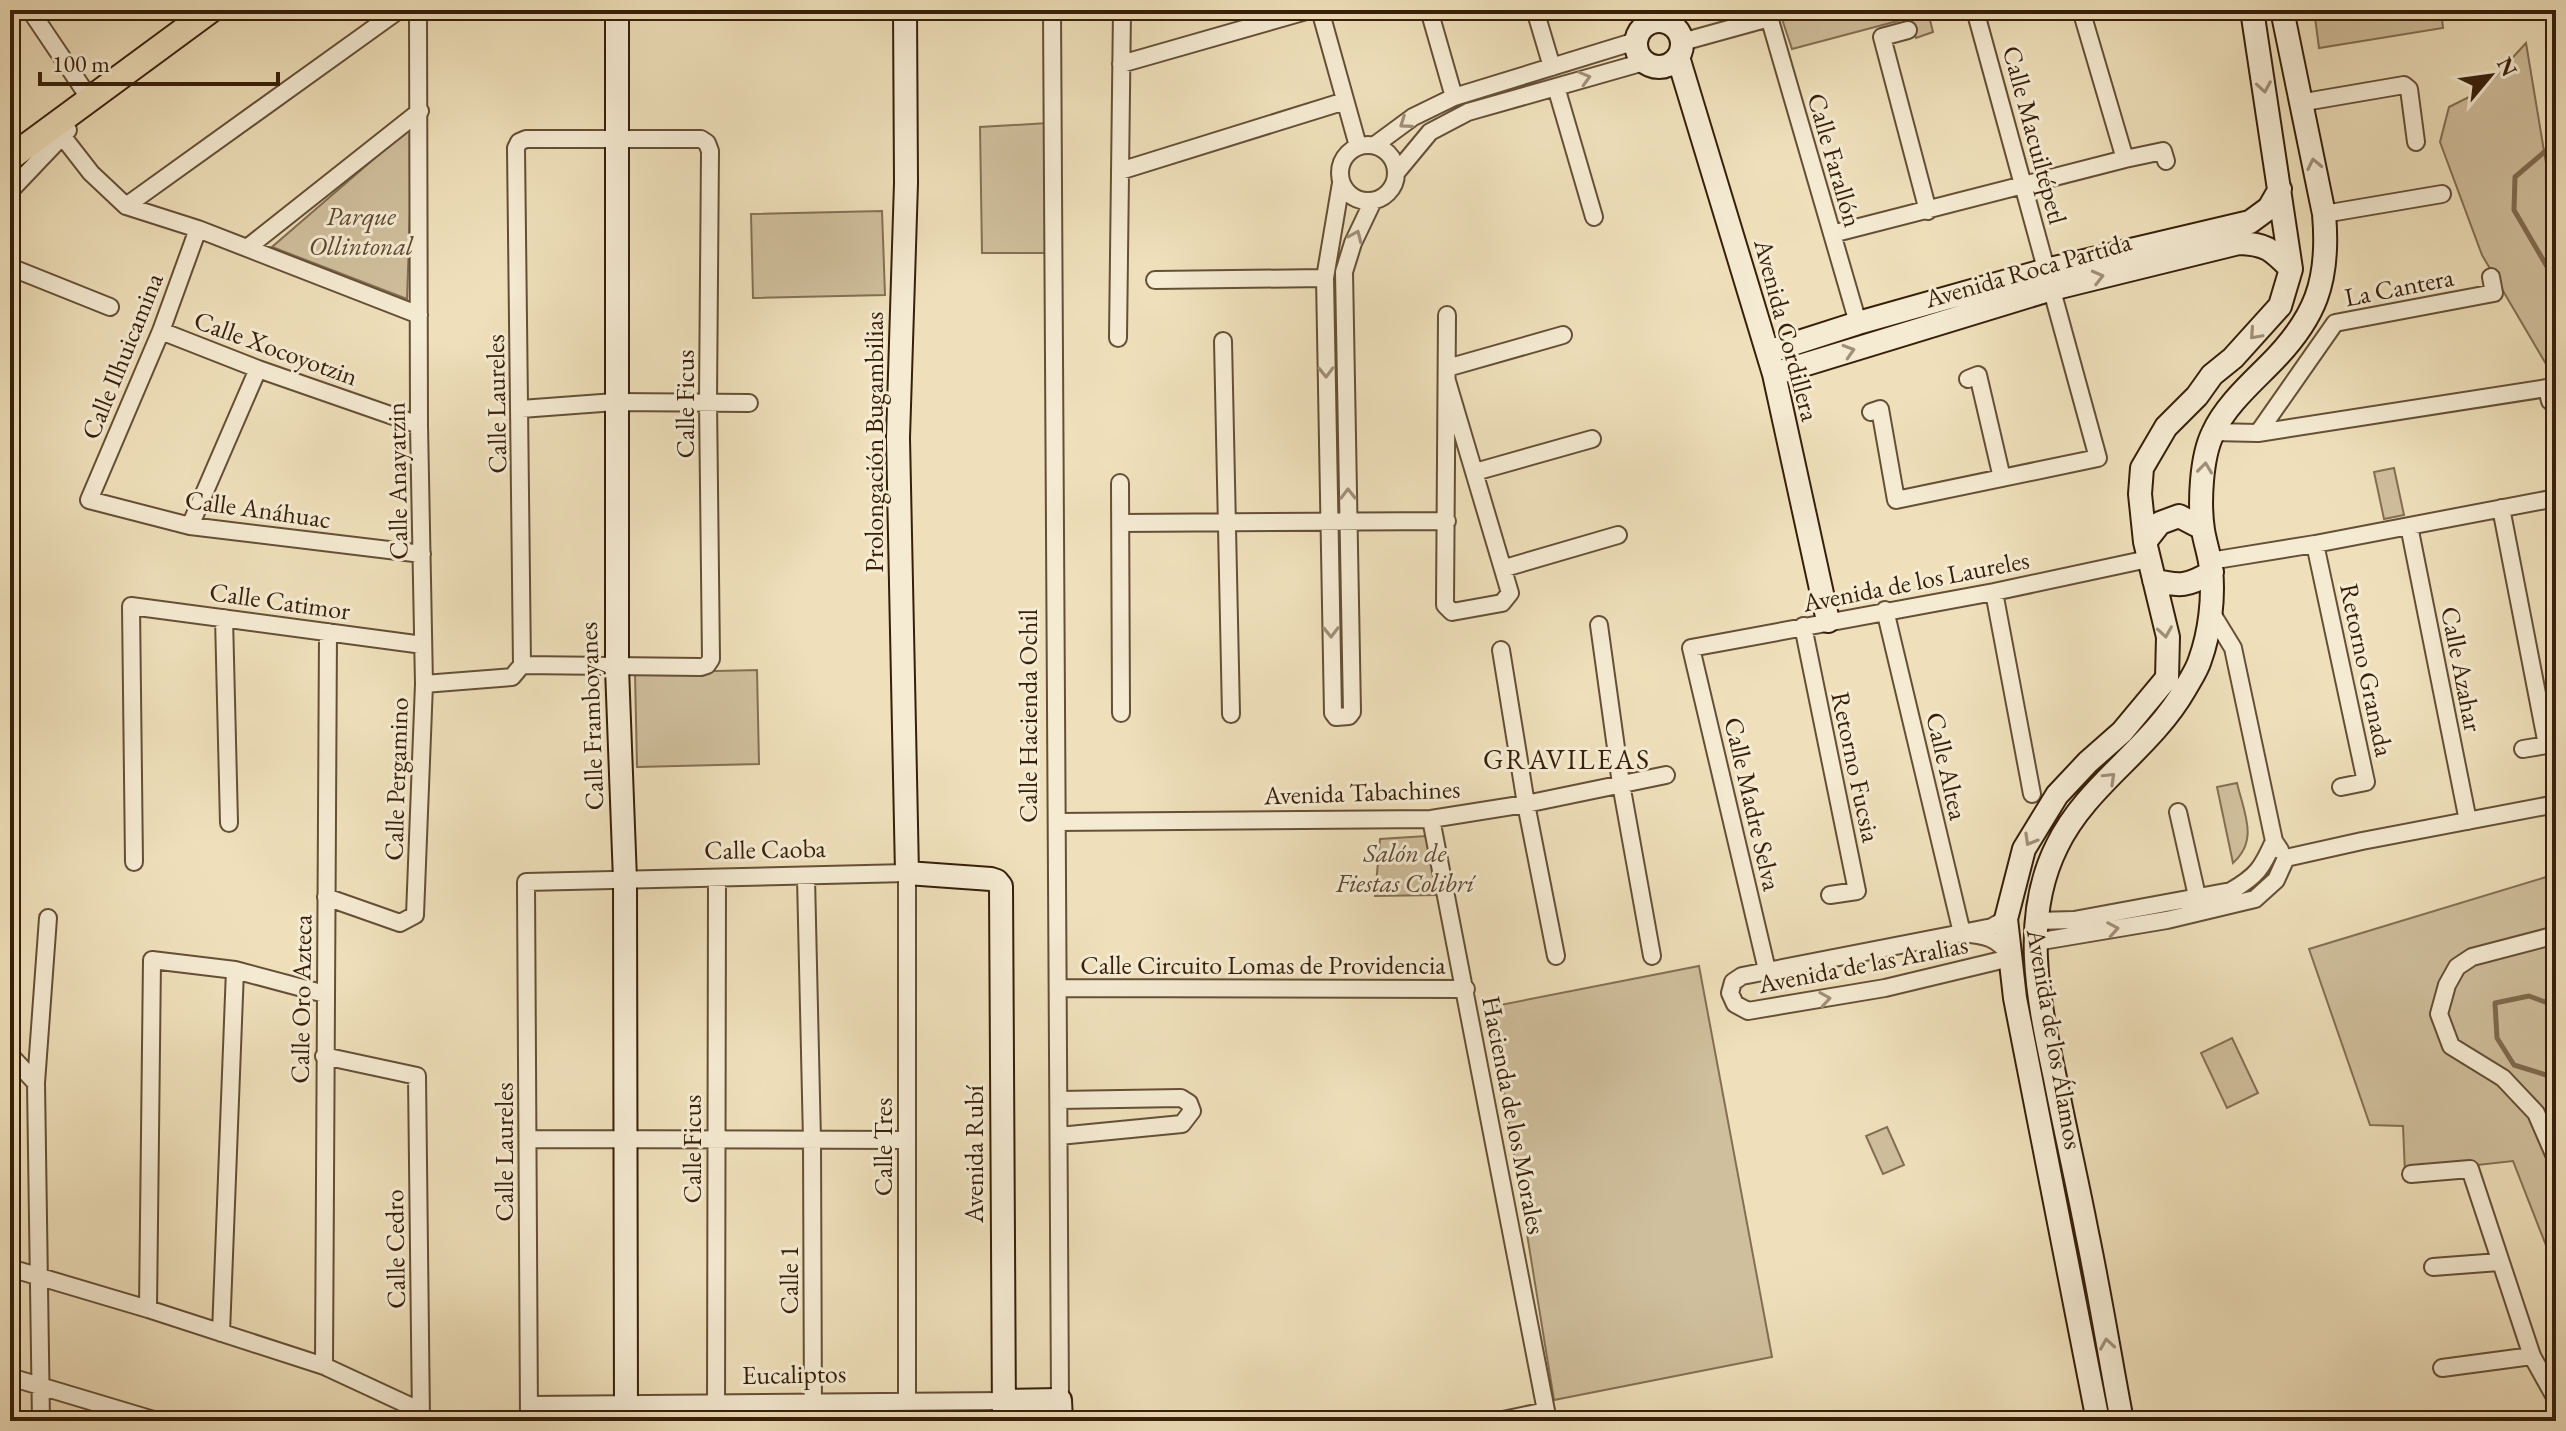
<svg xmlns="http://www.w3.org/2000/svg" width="2566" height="1431" font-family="'EB Garamond',serif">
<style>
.green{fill:#d0bf9d;stroke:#846f54;stroke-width:2}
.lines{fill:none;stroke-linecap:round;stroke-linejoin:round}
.stream{stroke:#806b50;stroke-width:5}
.street-casing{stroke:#654f36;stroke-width:20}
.secondary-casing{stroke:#371f0a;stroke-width:26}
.primary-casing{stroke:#371f0a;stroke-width:28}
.street{stroke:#f5ebd3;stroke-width:16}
.secondary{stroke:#f5ebd3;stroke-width:22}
.primary{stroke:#efe0bb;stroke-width:24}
.oneway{stroke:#a08f79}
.labels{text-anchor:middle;stroke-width:6;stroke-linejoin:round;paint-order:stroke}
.street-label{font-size:26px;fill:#371f0a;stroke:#f5ebd3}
.park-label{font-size:26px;font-style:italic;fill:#5d472f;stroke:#f5ebd3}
.neighbourhood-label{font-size:28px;letter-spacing:2px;fill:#371f0a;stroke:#f5ebd3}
</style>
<rect width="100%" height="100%" fill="#efe0bb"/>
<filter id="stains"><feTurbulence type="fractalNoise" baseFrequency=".0025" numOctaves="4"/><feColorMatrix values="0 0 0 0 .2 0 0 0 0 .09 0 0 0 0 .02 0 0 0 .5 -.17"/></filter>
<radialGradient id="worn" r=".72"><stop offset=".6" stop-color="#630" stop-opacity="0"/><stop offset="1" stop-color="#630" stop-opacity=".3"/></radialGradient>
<path class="green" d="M1779 10H1934L1928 12 1933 32 1916 38 1909 18 1792 49Z
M2314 10H2441L2443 28 2319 48Z
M2526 43 2556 223V381L2482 255 2440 142 2449 107 2483 90Z
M1048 123V253H982L980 127Z
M413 125 407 299 272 247Z
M882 211 885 295 753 298 751 214Z
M2394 468 2404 515 2384 519 2374 472Z
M757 670 759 764 637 767 635 673Z
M2237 783C2244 813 2259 840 2233 863L2217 787Z
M1426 836 1439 895 1375 896 1380 839Z
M2556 874V1271L2513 1161 2405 1173 2403 1126 2370 1125 2309 949Z
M1699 966 1772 1357 1554 1400 1490 1007Z
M2232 1038 2258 1093 2227 1108 2201 1053Z
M1887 1127 1904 1165 1883 1174 1866 1136Z"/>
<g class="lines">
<path class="stream" d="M2556 142 2515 177 2514 210 2556 282
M2556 1006 2529 996 2495 1003 2497 1038 2514 1065 2556 1078"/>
<g class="street-casing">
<path id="street" d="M30 10 90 99 86 105
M1052 10 1060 1400
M1320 10 1358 146
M1429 10 1454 97
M1535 10 1552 67
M1767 10 1858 323
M2081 10 2125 159
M1908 30 1882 37 1928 211
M1682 42 1769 18
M1121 64 1310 10
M1556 87 1594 217
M2299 103 2404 85 2409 89 2416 142
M63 137 91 173 126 206 198 229 419 315
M526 139H701L707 143 710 151 708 401 711 659 707 665 701 667 522 665 516 148 519 142Z
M1340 173a28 28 0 1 1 56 0a28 28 0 1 1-56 0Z
M1375 145 1413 117 1454 97 1636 41
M1120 171 1345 101
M1396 173 1430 132 1468 112 1644 62
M1341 183 1325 278 1333 713 1336 717 1349 716 1352 712 1344 272 1353 243 1373 201
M10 191 68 130
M126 206 399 10
M2324 214 2442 194
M198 229 161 331 89 500 190 526 422 554
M1832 234 2125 159 2163 151 2166 161
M247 248 420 111
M10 267 110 307
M1155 280 1325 278
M1447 315 1445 605 1452 612 1502 603 1510 593 1447 381
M161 331 258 369 419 425
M1118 338 1122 10
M1223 341 1231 714
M1447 368 1563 335
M1968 379 1978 375 2002 478
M521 409 615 402 749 403
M1871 412 1880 409 1896 500 2098 458 1975 10
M2213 432 2258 433 2547 388 2550 401
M2258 433 2335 323 2494 293 2491 277
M1475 472 1592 439
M1120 483 1121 713
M2501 508 2547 745 2523 749
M1120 523 1447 521
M190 526 258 369
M2409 526 2468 821
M2315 544 2366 782 2341 787
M2210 561 2315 544 2556 498
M1505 568 1618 535
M1994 592 2032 794
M1885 610 1962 933C1983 935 2000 937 2010 958L1885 988 1748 1011 1735 1004 1730 993 1733 982 1742 976 1962 933 1992 927 2006 919
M2211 612 2233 648 2274 841 2280 850
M224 618 229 823
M1599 625 1621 784 1652 956
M1803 626 1857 891 1830 895
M1501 650 1526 804 1556 956
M424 684 512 677 522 665
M2178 812 2197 896
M1431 819 1548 1421
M1057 822 1431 819 1526 804 1666 775
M2286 858 2362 841 2556 804
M134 862 131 606 423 645
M806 878 812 1140 813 1421
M326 897 400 923 415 915 424 684 419 425 418 10
M2036 921 2074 920 2231 891C2257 876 2262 868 2274 841
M2556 935 2472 957 2457 967 2447 985 2439 1014 2451 1046 2503 1078 2536 1113 2556 1159
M2036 942 2167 920 2255 899 2276 880 2286 858
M1767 970 1691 648 1994 592 2148 559
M1059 988 1466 989
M10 1055 36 1083
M324 1056 417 1076 421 1421
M1059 1136 1182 1124 1192 1111 1189 1103 1181 1098 1059 1100
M528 1139 907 1140
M2411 1174 2470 1169 2532 1356 2556 1399
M2433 1267 2499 1262
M10 1268 148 1309 324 1366 421 1411
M148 1309 152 960 235 970 325 994
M221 1333 235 970
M324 1366 328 632
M2442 1368 2532 1356
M10 1377 157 1421
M529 1405 1004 1401
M41 1421 36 1083 48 918
M529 1421 526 882 907 873V1421
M716 1421 717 878
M1498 1421 1546 1411"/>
</g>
<g class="secondary-casing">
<path id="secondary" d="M617 10V668L625 880 626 1421
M905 10 906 183 898 438 907 873 991 879 997 881 1001 886 1004 1421
M1636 44a23 23 0 1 1 46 0a23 23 0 1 1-46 0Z
M1678 57 1774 374 1828 621
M1768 352 1858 323 2046 270 2250 222 2269 208 2280 189
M1774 374 2052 289 2239 243C2267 244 2272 250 2291 269
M2145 542 2160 523 2179 516 2202 528
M2154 580C2180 587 2188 586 2212 572
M1004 1401 1060 1400 1061 1421
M2098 1421 2015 998 2006 919 2024 849 2057 795 2088 762 2122 732 2167 678 2168 637 2145 542 2140 494 2142 468 2166 427 2197 396 2212 375 2233 358 2280 306 2291 269 2252 10
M2122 1421C2110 1358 2100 1295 2087 1233 2077 1181 2065 1130 2055 1078 2039 1002 2020 920 2057 846 2087 784 2150 750 2185 689 2190 680 2197 670 2200 660 2210 632 2214 598 2211 569 2210 556 2205 543 2203 530 2199 504 2201 457 2213 433 2224 408 2248 386 2267 367 2316 319 2330 281 2324 214L2282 10"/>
</g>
<g class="primary-casing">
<path id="primary" d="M10 158 211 10"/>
</g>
<use href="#street" class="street"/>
<use href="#secondary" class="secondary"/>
<use href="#primary" class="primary"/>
</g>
<defs><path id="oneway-chevron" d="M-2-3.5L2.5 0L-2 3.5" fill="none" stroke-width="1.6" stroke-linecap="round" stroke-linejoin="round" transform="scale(2)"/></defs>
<g class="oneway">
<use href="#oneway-chevron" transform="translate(1585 78) rotate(-16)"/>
<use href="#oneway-chevron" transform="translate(2264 87) rotate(81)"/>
<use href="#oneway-chevron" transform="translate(1405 123) rotate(145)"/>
<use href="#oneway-chevron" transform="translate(2314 164) rotate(-102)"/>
<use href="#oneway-chevron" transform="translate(1356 236) rotate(-66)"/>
<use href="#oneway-chevron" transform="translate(2098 277) rotate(-14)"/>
<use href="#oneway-chevron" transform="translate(2255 334) rotate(132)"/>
<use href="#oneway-chevron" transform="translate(1849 351) rotate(-17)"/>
<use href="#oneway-chevron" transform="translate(1326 372) rotate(89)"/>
<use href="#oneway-chevron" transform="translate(2205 468) rotate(-83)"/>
<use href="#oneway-chevron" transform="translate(1348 494) rotate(-91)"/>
<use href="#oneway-chevron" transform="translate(1331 632) rotate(89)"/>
<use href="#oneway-chevron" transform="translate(2165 632) rotate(81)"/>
<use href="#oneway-chevron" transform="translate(2110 778) rotate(-44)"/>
<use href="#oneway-chevron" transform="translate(2030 840) rotate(120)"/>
<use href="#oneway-chevron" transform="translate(2113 929) rotate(-10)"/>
<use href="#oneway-chevron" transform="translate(1825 999) rotate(-9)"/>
<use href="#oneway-chevron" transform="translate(2107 1344) rotate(-99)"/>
</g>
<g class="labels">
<g class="street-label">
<text transform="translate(2035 135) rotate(75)" y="9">Calle Macuiltépetl</text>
<text transform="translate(1835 160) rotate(74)" y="9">Calle Farallón</text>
<text transform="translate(2028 270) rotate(-16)" y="9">Avenida Roca Partida</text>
<text transform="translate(2399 287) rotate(-11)" y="9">La Cantera</text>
<text transform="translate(1787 330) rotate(75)" y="9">Avenida Cordillera</text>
<text transform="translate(276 348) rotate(20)" y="9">Calle Xocoyotzin</text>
<text transform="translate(122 356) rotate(-68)" y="9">Calle Ilhuicamina</text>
<text transform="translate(496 404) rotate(-91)" y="9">Calle Laureles</text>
<text transform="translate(685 404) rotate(-90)" y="9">Calle Ficus</text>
<text transform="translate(874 442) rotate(-90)" y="9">Prolongación Bugambilias</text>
<text transform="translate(397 481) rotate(-91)" y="9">Calle Anayatzin</text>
<text transform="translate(258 509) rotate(8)" y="9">Calle Anáhuac</text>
<text transform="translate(1916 581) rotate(-11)" y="9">Avenida de los Laureles</text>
<text transform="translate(280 601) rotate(8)" y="9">Calle Catimor</text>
<text transform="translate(2462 669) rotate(79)" y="9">Calle Azahar</text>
<text transform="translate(2367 670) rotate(78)" y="9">Retorno Granada</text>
<text transform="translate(591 716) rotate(-92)" y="9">Calle Framboyanes</text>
<text transform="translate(1028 716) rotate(-90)" y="9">Calle Hacienda Ochil</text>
<text transform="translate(1947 766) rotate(77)" y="9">Calle Altea</text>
<text transform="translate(1856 767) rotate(78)" y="9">Retorno Fucsia</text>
<text transform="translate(396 779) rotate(-88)" y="9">Calle Pergamino</text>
<text transform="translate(1362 792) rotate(-2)" y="9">Avenida Tabachines</text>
<text transform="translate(1753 804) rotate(77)" y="9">Calle Madre Selva</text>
<text transform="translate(765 849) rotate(-1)" y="9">Calle Caoba</text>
<text transform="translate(1863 964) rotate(-11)" y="9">Avenida de las Aralias</text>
<text x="1263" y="974">Calle Circuito Lomas de Providencia</text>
<text transform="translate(301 999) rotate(-89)" y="9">Calle Oro Azteca</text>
<text transform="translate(2055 1039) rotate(80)" y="9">Avenida de los Álamos</text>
<text transform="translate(1514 1115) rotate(79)" y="9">Hacienda de los Morales</text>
<text transform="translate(883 1147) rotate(-90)" y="9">Calle Tres</text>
<text transform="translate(692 1149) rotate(-90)" y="9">Calle Ficus</text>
<text transform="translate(504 1152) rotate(-90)" y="9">Calle Laureles</text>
<text transform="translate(974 1154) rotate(-90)" y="9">Avenida Rubí</text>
<text transform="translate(395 1249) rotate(-91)" y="9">Calle Cedro</text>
<text transform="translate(789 1280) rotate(-90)" y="9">Calle 1</text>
<text transform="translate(794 1374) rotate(-1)" y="9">Eucaliptos</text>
</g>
<g class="park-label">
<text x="361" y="225">Parque<tspan x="361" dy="30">Ollintonal</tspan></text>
<text x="1405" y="862">Salón de<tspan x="1405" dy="30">Fiestas Colibrí</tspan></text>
</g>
<g class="neighbourhood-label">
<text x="1567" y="769">GRAVILEAS</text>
</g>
</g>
<rect width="2566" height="1431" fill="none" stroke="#efe0bb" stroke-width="40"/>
<rect x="12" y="12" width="2542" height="1407" fill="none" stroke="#371f0a" stroke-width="4"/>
<rect x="20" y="20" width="2526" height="1391" fill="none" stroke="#371f0a" stroke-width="2"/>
<g transform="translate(2490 76) rotate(61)" stroke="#f5ebd3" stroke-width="6" paint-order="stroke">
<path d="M0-6L14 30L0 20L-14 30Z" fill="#371f0a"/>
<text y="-12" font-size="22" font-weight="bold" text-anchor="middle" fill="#371f0a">N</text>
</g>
<path d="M40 72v12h238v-12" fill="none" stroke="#371f0a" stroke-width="4"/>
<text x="52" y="72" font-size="24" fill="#371f0a" stroke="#f5ebd3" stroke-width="6" paint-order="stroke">100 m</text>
<rect width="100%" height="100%" filter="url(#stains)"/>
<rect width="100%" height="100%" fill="url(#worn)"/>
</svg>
